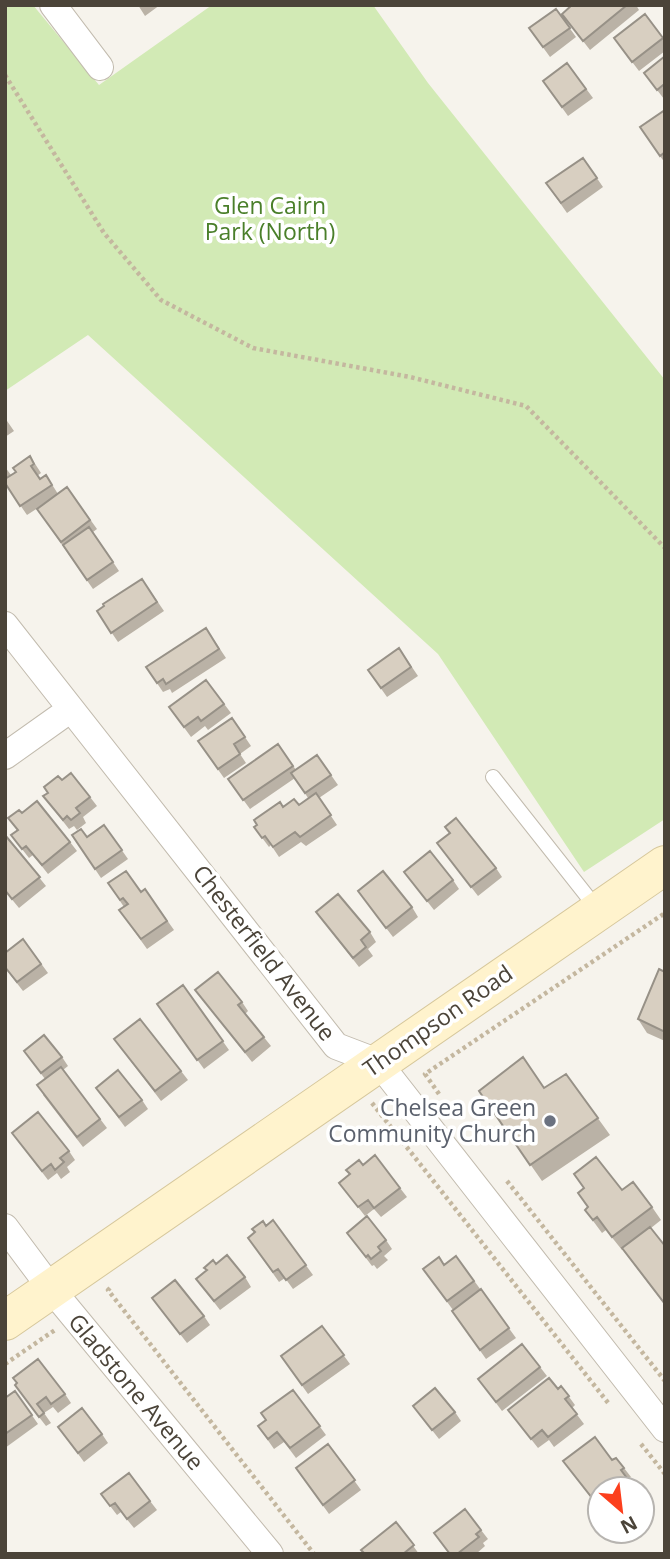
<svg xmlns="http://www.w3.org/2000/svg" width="670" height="1559" font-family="'Open Sans',sans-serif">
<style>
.green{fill:#d2eab5}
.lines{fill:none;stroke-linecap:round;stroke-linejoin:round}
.lane-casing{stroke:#c2bbae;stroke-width:16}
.street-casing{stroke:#c2bbae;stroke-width:28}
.secondary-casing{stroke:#d6c79b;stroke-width:40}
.path{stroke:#c4b79f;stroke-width:4.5;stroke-dasharray:3.5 3.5;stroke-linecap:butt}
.lane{stroke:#fff;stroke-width:14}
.street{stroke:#fff;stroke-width:26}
.secondary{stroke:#fff3cd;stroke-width:38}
.wall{fill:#bab2a6}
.building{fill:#d8cfc1;stroke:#979187;stroke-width:2}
.worship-dot{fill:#6b7280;stroke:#fff;stroke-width:2.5}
.labels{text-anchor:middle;stroke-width:7;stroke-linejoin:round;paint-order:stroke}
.park-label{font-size:23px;fill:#4a7f2a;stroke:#fff}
.street-label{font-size:23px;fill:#4b4439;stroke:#fff}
.worship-label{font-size:23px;fill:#5b616d;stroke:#fff;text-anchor:end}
</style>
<rect width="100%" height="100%" fill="#f6f3ec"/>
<path class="green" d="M5 5H33L99 85 212 5H373L428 83 665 380V819L584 872 438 654 88 335 5 391Z"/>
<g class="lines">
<g class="lane-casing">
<path id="lane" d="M493 777 598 910"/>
</g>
<g class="street-casing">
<path id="street" d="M53 5 100 67
M5 625 336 1046 378 1062 665 1429
M5 756 71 709
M5 1227 52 1290 270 1554"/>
</g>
<g class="secondary-casing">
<path id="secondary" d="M5 1321 665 865"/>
</g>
<path class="path" d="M5 75 104 233 161 300 253 348 410 377 526 406 665 548
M439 1094 425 1074 665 913
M372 1103 609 1404
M507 1181 665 1381
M110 1288 108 1290 314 1554
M5 1364 55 1330
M641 1444 665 1474"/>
<use href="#lane" class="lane"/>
<use href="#street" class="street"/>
<use href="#secondary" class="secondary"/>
</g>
<path class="wall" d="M138 5H160L145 16Z
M572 5H636L639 10 590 50 562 14Z
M556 9 576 37 550 57 529 28Z
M645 14 665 40V51L639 71 614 38Z
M665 56V98L664 99 644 73Z
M567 63 593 98 568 116 543 81Z
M665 110V163L660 156Z
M583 158 603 187 567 213 546 183Z
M5 418 14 431 5 437Z
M30 456 41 473 37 476 40 479 46 475 58 494 67 487 97 529 93 532 119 571 93 589 37 509 44 504 27 515 5 483Z
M5 467 11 475 5 479Z
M142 579 164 611 118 642 97 611Z
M206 628 226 658 172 693 170 689 163 692 146 667Z
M399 648 418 676 387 697 368 670Z
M206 680 231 713 208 730 205 726 191 737 169 707Z
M232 718 251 746 240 754 246 763 224 778 198 741Z
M278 744 296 770 317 755 338 785 319 798 337 825 306 846 301 842 279 857 271 845 269 847 254 827 283 807 299 805 308 798 295 778 250 809 228 779Z
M62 780 90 797 97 806 83 817 86 823 77 830 74 826 69 829 43 796Z
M22 813 70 842 77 851 48 874 33 855 29 858 11 835 17 830 8 818Z
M104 825 128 859 101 878 72 835 87 837Z
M5 835 46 886 19 908 5 891Z
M437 843 496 868 502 877 478 896Z
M404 872 453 880 459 889 434 910Z
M108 883 141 892 145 889 174 930 147 949 119 910 124 907Z
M358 891 412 907 418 917 393 937Z
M316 912 370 932 376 942 368 949 373 956 359 967Z
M23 939 48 973 23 991 5 968Z
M665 972V1041L647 1033 638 1019Z
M183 985 229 1050 204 1069 157 1004Z
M195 990 242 1002 248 1011 245 1014 271 1046 252 1062Z
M114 1039 181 1071 188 1080 161 1101Z
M24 1051 62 1057 68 1066 63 1070 107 1128 83 1147 43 1095 45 1079Z
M566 1074 610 1135 542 1181 479 1091 544 1088Z
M96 1088 142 1100 148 1109 125 1127Z
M12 1133 69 1151 75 1160 67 1167 70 1172 61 1179 57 1173 48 1180Z
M363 1165 400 1188 407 1197 381 1217 374 1209 365 1216 339 1183Z
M574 1174 622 1190 652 1207 661 1220 651 1228 665 1246V1305L623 1250H622L606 1230 602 1233 585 1210 588 1207 578 1193 584 1188Z
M273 1220 313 1275 293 1289 285 1278 279 1282 248 1238Z
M347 1233 386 1240 392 1249 384 1256 388 1260 377 1269 374 1265 372 1266Z
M456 1256 516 1338 486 1359 452 1311 453 1310 423 1269 444 1265Z
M216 1264 245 1277 251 1287 220 1310 196 1279Z
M152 1298 204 1316 210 1325 187 1343Z
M322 1326 350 1364 308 1394 281 1356Z
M540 1367 547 1376 502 1411 478 1379Z
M561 1386 575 1405 572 1408 584 1424 554 1447 549 1440 538 1448 508 1410 558 1389Z
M293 1390 326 1435 296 1458 284 1442 274 1449 258 1426 266 1420Z
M15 1391 38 1424 5 1448V1398Z
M21 1394H65L71 1403 58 1413 53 1407 44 1413 51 1423 46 1426Z
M413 1406 455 1412 461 1421 439 1439Z
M102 1434 108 1443 84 1462 65 1436Z
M328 1444 361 1490 329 1514 296 1468Z
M612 1460 624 1468 631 1477 628 1479 600 1489V1509L563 1461Z
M101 1494 150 1501 157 1510 134 1528 121 1512 117 1515Z
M396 1522 419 1554H364Z
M481 1530 488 1539 483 1543 485 1546 476 1554H449L434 1533Z"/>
<path class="building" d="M572 5H627L583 41 562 14Z
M556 9 570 28 543 47 529 28Z
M645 14 663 38 632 62 614 38Z
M665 56V87L663 85 657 90 644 73Z
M567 63 586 89 562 107 543 81Z
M665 110V152L660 156 640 127Z
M583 158 597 178 561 203 546 183Z
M30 456 34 464 31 466 40 479 46 475 52 485 20 506 5 483V479L16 472 13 468Z
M67 487 90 520 61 542 37 509Z
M89 527 113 562 87 580 63 545Z
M142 579 157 602 111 633 97 611 104 606 103 604Z
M206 628 219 649 166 684 163 679 157 683 146 667Z
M399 648 411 667 381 688 368 670Z
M206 680 224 704 201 721 198 717 184 727 169 707Z
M232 718 245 737 234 744 240 754 218 769 198 741Z
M278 744 293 766 243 800 228 779Z
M317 755 331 775 305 793 291 773Z
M71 773 90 797 76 808 80 813 71 820 67 816 63 820 43 796 48 793 44 787 58 776 62 780Z
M316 793 331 815 300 837 295 832 273 847 265 836 262 838 254 827 257 825 254 820 280 802 283 807 294 799 299 805Z
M37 801 70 842 42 865 26 846 22 849 11 835 18 830 8 818 19 810 22 813Z
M456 818 496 868 471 887 437 843 450 833 445 827Z
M104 825 122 850 95 869 72 835 81 829 87 837Z
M5 835 40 877 12 899 5 890Z
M430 851 453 880 427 901 404 872Z
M126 871 141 892 145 889 167 921 141 939 119 910 128 904 123 898 120 900 108 883Z
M383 871 412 907 386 928 358 891Z
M338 894 370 932 361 940 366 947 353 958 316 912Z
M23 939 41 964 17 982 5 967V953Z
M659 969 665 972V1032L638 1019Z
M218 972 242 1002 238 1005 264 1037 245 1052 195 990Z
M183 985 223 1041 197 1060 157 1004Z
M140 1019 181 1071 155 1091 114 1039Z
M44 1035 62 1057 41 1073 24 1051Z
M523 1057 544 1088 566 1074 598 1118 530 1165 479 1091Z
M61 1067 100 1119 77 1137 37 1085Z
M118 1070 142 1100 119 1117 96 1088Z
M38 1112 69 1151 60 1158 64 1162 55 1170 51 1164 42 1171 12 1133Z
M375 1155 400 1188 374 1208 368 1200 358 1207 339 1183 350 1174 346 1170 359 1160 363 1165Z
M596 1157 622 1190 633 1182 652 1207 612 1237 597 1217 593 1220 585 1210 588 1207 578 1193 584 1188 574 1174Z
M367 1216 386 1240 378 1247 381 1251 371 1259 368 1255 366 1257 347 1233Z
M273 1220 306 1265 286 1280 278 1269 273 1272 248 1238 255 1232 252 1229 263 1221 266 1226Z
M650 1227 665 1246V1304L622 1248Z
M227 1255 245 1277 214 1301 196 1279 207 1270 204 1268 213 1260 216 1264Z
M456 1256 474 1281 447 1301 423 1269 439 1257 444 1265Z
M175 1280 204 1316 180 1334 152 1298Z
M481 1289 509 1328 480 1350 452 1311Z
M322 1326 344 1355 302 1385 281 1356Z
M522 1344 540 1367 496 1402 478 1379Z
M38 1359 65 1394 51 1404 46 1397 37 1404 44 1413 39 1417 15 1385 17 1383 13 1378Z
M549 1378 558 1389 561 1386 569 1396 565 1399 577 1414 548 1437 542 1430 531 1439 508 1410Z
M435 1388 455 1412 432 1430 413 1406Z
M293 1390 320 1426 290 1448 277 1432 268 1439 258 1426 266 1420 261 1413Z
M15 1391 32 1415 5 1434V1398Z
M82 1408 102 1434 78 1453 58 1427Z
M595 1437 612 1460 616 1458 624 1468 621 1470 635 1489H600V1508L563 1461Z
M328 1444 355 1480 323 1505 296 1468Z
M129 1473 150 1501 127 1519 115 1503 110 1506 101 1494Z
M465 1509 481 1530 476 1534 479 1537 457 1554H450L434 1533Z
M396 1522 414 1545 403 1554H365L361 1550Z"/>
<circle class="worship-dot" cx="550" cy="1121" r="7"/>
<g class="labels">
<g class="park-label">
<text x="270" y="214">Glen Cairn<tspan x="270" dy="26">Park (North)</tspan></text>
</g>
<g class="street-label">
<text transform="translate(264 953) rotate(52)" y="8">Chesterfield Avenue</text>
<text transform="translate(438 1021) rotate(-35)" y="8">Thompson Road</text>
<text transform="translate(136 1392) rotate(50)" y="8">Gladstone Avenue</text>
</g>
<g class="worship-label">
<text x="536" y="1116">Chelsea Green<tspan x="536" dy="26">Community Church</tspan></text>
</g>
</g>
<rect width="670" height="1559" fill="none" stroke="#4b4439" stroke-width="14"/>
<g transform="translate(621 1510) rotate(152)"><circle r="33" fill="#ffffff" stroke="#b7b4b0" stroke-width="2"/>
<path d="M0-5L12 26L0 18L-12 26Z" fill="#fc3f1d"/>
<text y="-10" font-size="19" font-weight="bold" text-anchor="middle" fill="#4b4439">N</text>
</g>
</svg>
